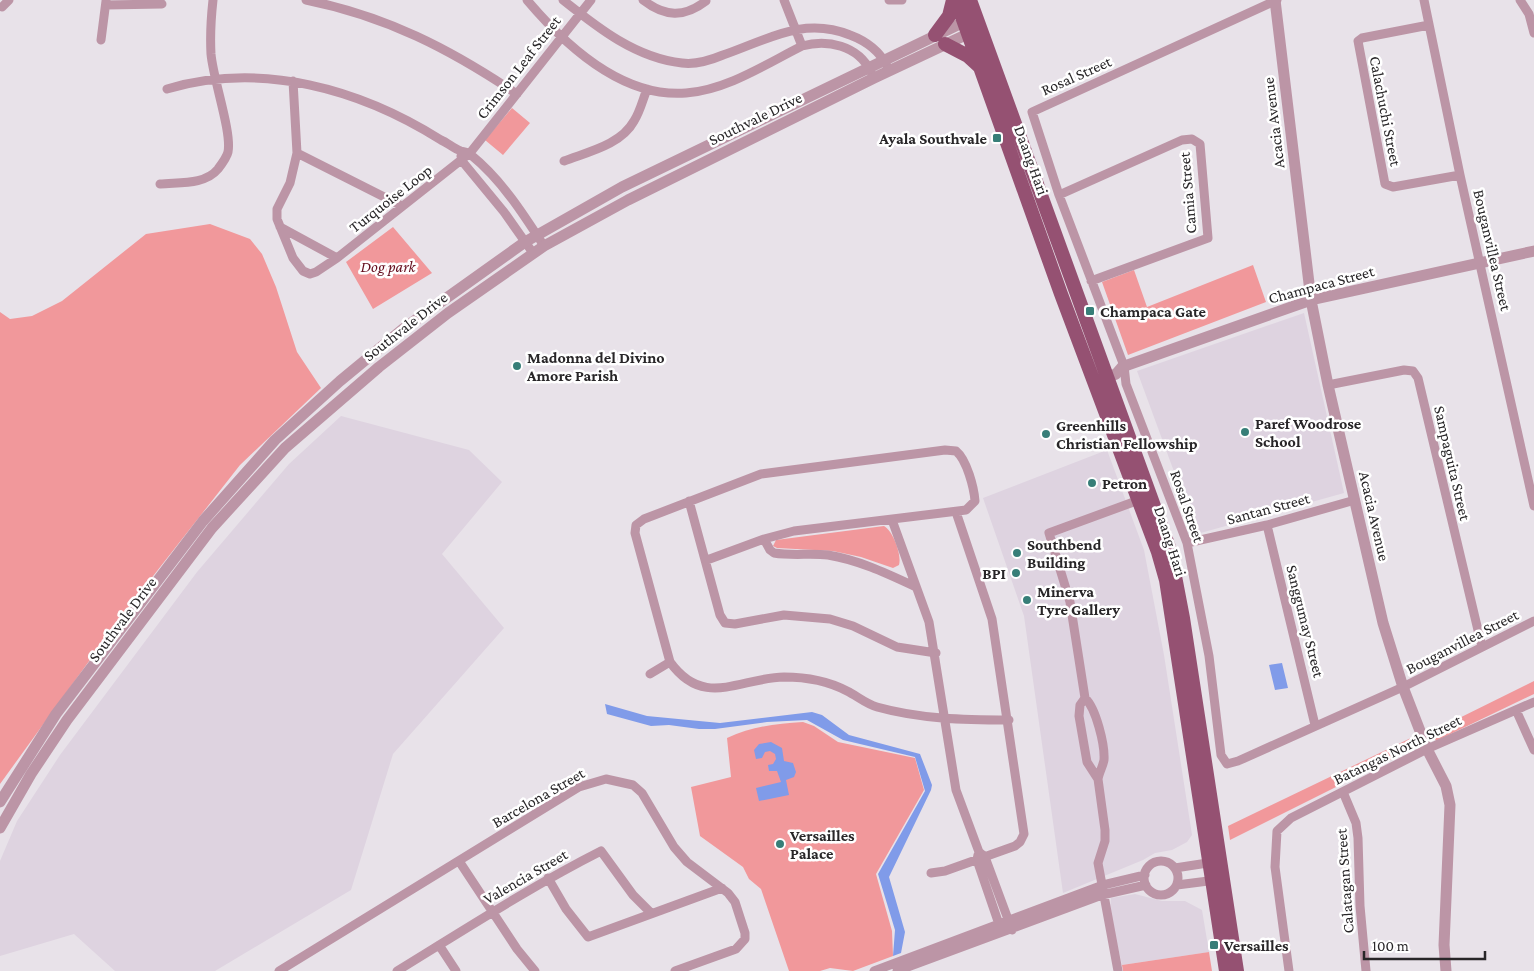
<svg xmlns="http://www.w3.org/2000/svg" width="1534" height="971" font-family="'Crimson Pro',serif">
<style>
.built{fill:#ded3e0}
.green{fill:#f1989b}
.water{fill:#809be9}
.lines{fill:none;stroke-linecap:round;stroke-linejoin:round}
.minor{stroke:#bc95a6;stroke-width:9}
.tertiary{stroke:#bc95a6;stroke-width:11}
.primary{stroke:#955172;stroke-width:14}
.poi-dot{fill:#377e78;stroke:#fff;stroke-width:2}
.labels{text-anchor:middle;stroke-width:5;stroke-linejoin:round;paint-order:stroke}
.street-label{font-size:16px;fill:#282628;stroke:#fff}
.poi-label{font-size:16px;font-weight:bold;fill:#282628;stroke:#fff;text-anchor:start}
.park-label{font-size:16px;font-style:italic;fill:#650e1e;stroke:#fff}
</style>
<rect width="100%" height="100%" fill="#e8e2e9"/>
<path class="built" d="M1304 313 1344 493 1197 534 1137 371Z
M341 416 469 450 502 482 442 554 504 628 393 754 351 890 215 971H115L74 934 0 956V861L17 821 60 755 197 572 289 464Z
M1107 450 1144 550 1164 655 1192 835 1187 842 1172 850 1155 853 1143 860 1063 893 1024 616 983 498Z
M1135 894 1162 901H1185L1202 910 1209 952 1122 965 1110 913 1111 898Z"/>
<path class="green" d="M512 108 530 123 503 155 485 140Z
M210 224 250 239 262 254 276 287 297 352 321 388 240 465 121 617 0 784V312L10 319 32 316 62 301 146 234Z
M393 227 432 273 373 309 346 262Z
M1253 265 1266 302 1128 355 1102 282 1134 270 1147 307Z
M884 526C893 531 902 555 899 565L893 568 861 557 833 551 777 548 773 546 776 540Z
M1534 681V694L1436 741 1431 732Z
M803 722 814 726 838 742 915 758 924 790 876 874 892 931 893 956 853 971 830 968 820 971H789L761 889 749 879 743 867 700 836 691 787 731 777 727 738C752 726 776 724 803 722Z
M1415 736 1418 746 1230 840 1228 826Z
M1209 952 1212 971H1123L1122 965Z"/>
<path class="water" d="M1282 663 1288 688 1275 690 1269 665Z
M605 704 647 716 720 723 812 712 822 715 849 735 920 754 932 785 931 790 889 877 905 932 901 953 893 956 895 930 878 874 925 791 915 757 843 740 807 720 767 722 715 729H699L669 725 651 726 607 714Z
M771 742 782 748 784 761 793 763 796 772 794 777 786 780 789 795 759 801 756 788 781 782 777 771H769L768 765 773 764 776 759 775 754 770 751 765 752 762 758 756 759 754 750 759 744Z"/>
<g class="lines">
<path class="minor" d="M306 0C386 16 450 49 517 94
M527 0C565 45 622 98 686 93 727 90 766 64 802 46 827 39 858 45 871 72
M563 0C598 28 636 58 682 63 696 65 711 60 723 55 767 40 803 16 850 35 866 41 879 50 887 66
M643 0C665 17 684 18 706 1
M784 0 802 46
M889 0H902
M1277 0 1032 112 1059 195 1124 366 1126 384 1187 543 1209 656 1221 755 1227 764 1238 761 1403 687 1534 621
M1424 0 1460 175 1534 506
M1520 0 1529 14 1534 33
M106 5 162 4
M2 7 9 0
M1429 25 1362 38 1358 41 1385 184 1393 187 1460 175
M101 40 106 1
M293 81 297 153 290 183 277 209V219L293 258 303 271 310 274 316 272 337 258 470 153 591 0
M167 89C262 61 360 89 441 140 448 143 454 149 461 151 465 152 468 152 471 155 501 179 524 215 544 246
M297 153 402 206
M461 156 462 161 504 212 533 253
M564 161C587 152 621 145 634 121 640 112 643 99 647 89
M160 184C179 182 205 185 218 169 221 165 227 157 228 152 232 132 213 79 211 54 210 36 211 18 213 0
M1059 195 1182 140 1192 139 1200 144 1208 238 1091 281
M280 227 337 258
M1328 385 1404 370 1413 371 1418 378 1482 647
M689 501 720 615 725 623 735 624 784 615 830 619 853 626 897 647 936 653
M892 520 929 622 956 790 979 852 985 857 1012 930
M1267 525 1315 725
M764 539 770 550 774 553C792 556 810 553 828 555 859 560 888 574 916 587
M1187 543 1267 525 1355 500
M707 560 764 539 794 531 966 510 975 501C974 488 967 460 956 451L945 450 761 474 644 519 636 525 635 533 670 662C704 709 739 678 784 677 806 677 828 681 847 691 857 696 866 704 877 707 920 719 964 720 1009 720
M650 674 670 662
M1085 698 1080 705 1079 716 1087 762 1098 779 1105 830V841L1098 863 1118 971
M1516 710 1534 750
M1098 779C1099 773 1103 766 1104 760 1105 745 1096 708 1085 698L1070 602 1049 533 1139 500
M1343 792 1356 823 1358 838 1360 906 1366 971
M978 855 977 860 1001 930
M459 861 517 949 535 971
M1144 878a17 17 0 1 1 34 0a17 17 0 1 1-34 0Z
M1175 868 1214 862
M931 873 945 871 1015 846 1020 842 1024 834 992 619 956 512
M548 878 566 909 588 937 722 888
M1177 885 1216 880
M439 945 456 971
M279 971 579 787 606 779 633 785 642 793 674 847 687 862 728 893 735 902 745 933V939L736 949 675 971
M397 971C464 930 530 887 601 851L633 895 651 913
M874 971 1103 885 1145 875
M897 971 1102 895 1146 885
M1289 971 1275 867 1277 831 1291 818 1427 749 1534 702"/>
<path class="tertiary" d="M1275 0 1311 300 1328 385 1383 623 1403 687 1427 749 1446 786 1450 805 1444 945 1446 971
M1100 380 1116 374 1122 367 1311 300 1534 251
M0 802 56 714 203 521 275 440 340 381 403 329 525 242 622 187 970 19
M0 828 31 774 67 720 212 528 285 448 379 367 448 313 544 246 628 200 874 78 974 31"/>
<path class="primary" d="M956 0 1061 294 1158 552 1166 580 1226 971
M970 0 1170 550 1183 618 1237 971
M935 35 949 16 953 0
M945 44 968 56 980 67"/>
</g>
<g class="poi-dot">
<rect x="992" y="133" width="10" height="10" rx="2.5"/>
<rect x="1085" y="306" width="10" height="10" rx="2.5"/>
<circle cx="517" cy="366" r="5"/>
<circle cx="1245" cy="432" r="5"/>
<circle cx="1046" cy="434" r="5"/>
<circle cx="1092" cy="483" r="5"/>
<circle cx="1017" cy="553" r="5"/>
<circle cx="1016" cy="573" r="5"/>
<circle cx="1027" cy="600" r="5"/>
<circle cx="780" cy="844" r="5"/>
<rect x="1209" y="940" width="10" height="10" rx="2.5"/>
</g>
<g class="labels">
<g class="street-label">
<text transform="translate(518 67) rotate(-52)" y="6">Crimson Leaf Street</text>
<text transform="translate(1076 75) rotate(-24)" y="6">Rosal Street</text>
<text transform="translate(1386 111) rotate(79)" y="6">Calachuchi Street</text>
<text transform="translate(755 118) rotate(-26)" y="6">Southvale Drive</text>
<text transform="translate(1273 123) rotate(-97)" y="6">Acacia Avenue</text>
<text transform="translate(1032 160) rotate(70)" y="6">Daang Hari</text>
<text transform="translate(1187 193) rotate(-95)" y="6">Camia Street</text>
<text transform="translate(390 198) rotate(-38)" y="6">Turquoise Loop</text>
<text transform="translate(1493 250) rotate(77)" y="6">Bouganvillea Street</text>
<text transform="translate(1321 284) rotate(-15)" y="6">Champaca Street</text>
<text transform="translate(405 326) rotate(-38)" y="6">Southvale Drive</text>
<text transform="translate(1453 463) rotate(77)" y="6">Sampaguita Street</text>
<text transform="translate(1188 506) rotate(71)" y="6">Rosal Street</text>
<text transform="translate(1268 508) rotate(-15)" y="6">Santan Street</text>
<text transform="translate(1375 516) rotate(77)" y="6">Acacia Avenue</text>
<text transform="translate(1171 541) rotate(72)" y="6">Daang Hari</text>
<text transform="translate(122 619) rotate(-53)" y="6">Southvale Drive</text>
<text transform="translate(1306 621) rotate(76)" y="6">Sanggumay Street</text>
<text transform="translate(1462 641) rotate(-27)" y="6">Bouganvillea Street</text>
<text transform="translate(1397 749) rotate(-26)" y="6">Batangas North Street</text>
<text transform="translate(538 797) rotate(-30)" y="6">Barcelona Street</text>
<text transform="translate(525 876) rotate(-30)" y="6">Valencia Street</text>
<text transform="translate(1344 881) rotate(-94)" y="6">Calatagan Street</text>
</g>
<g class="poi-label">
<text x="987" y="144" text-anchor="end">Ayala Southvale</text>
<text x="1100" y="317">Champaca Gate</text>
<text x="527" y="363">Madonna del Divino<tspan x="527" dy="18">Amore Parish</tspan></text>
<text x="1255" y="429">Paref Woodrose<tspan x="1255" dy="18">School</tspan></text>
<text x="1056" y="431">Greenhills<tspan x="1056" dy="18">Christian Fellowship</tspan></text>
<text x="1102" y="489">Petron</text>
<text x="1027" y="550">Southbend<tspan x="1027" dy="18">Building</tspan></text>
<text x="1006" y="579" text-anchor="end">BPI</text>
<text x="1037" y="597">Minerva<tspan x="1037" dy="18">Tyre Gallery</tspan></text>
<text x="790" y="841">Versailles<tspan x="790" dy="18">Palace</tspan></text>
<text x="1224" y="951">Versailles</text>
</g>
<g class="park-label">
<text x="388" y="272">Dog park</text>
</g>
</g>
<path d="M1364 951v8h121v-8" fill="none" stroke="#282628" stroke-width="2.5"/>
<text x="1372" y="951" font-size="15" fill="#282628" stroke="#ffffff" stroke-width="4" paint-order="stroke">100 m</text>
</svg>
